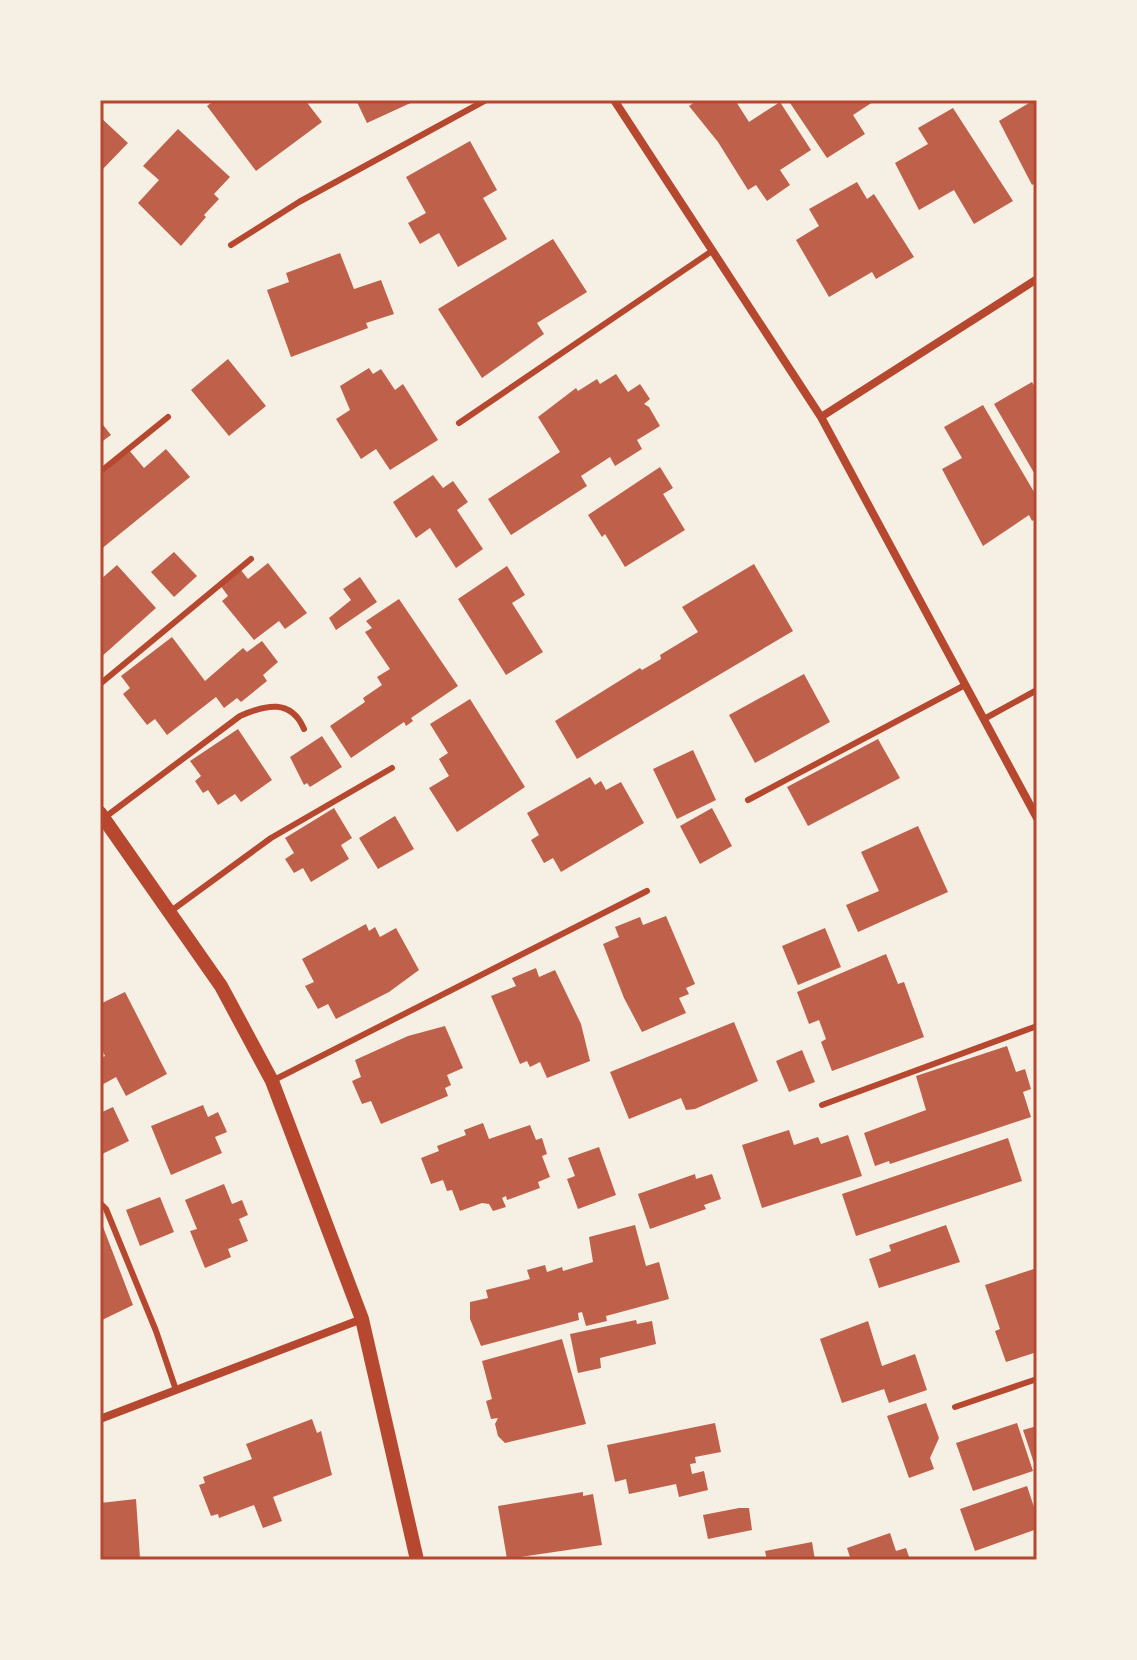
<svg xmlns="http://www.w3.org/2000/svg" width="1137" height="1660" font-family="Spectral,serif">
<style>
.building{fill:#bf614a}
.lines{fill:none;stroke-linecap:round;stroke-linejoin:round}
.service{stroke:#b5482f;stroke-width:6}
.minor{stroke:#b5482f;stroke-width:8}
.tertiary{stroke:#b5482f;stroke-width:14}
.neatline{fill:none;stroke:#b5482f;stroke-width:3}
</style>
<rect width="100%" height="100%" fill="#f6efe4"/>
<path class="building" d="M215 100H305L322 122 256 171 207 106Z
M356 100H417L367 123Z
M698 100H735L749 122 780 102 811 150 780 170 790 185 767 201 756 185 748 190 718 142 689 106Z
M788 100H876L853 115 865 134 827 158Z
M1034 100 1037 182 1032 185 999 121Z
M953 108 1013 201 974 224 954 190 919 210 895 163 928 144 918 128Z
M100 117 128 143 100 172Z
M178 129 230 177 214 194 219 199 204 215 206 217 181 246 138 203 159 180 143 166Z
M470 141 497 190 483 198 507 239 458 267 439 233 420 244 408 223 426 213 406 177Z
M857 182 867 199 874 194 914 257 876 279 872 272 829 297 796 240 819 226 809 209Z
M553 239 587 292 537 323 544 334 482 378 438 309Z
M340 253 354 289 381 280 394 314 366 323 368 328 291 357 267 290 289 282 286 273Z
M228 359 266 406 229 436 191 390Z
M369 368 373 374 381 369 395 390 403 384 438 440 390 470 376 449 361 459 336 419 350 410 340 386Z
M616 374 628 392 640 384 650 399 644 404 649 407 660 426 637 440 642 449 615 466 610 457 581 476 587 486 511 535 488 499 560 452 538 417 576 388 578 391 597 379 600 384Z
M1032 382 1037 391V478L994 404Z
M983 405 1037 497V518L1032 521 1029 515 983 546 942 469 962 458 944 427Z
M100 421 111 435 100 443Z
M166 449 190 477 100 550V476L129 450 144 468Z
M660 467 673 488 663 494 685 530 625 567 605 534 602 537 588 515Z
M433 475 443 488 453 481 468 502 457 510 483 549 456 568 430 528 416 538 393 502Z
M174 552 197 576 174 597 151 572Z
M268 563 307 613 285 629 279 621 254 640 222 601 228 596 220 585 240 569 248 579Z
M754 564 793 631 577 759 555 721 640 668 642 670 661 659 660 655 698 632 682 607Z
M117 565 156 608 100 658V580Z
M507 566 525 595 512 603 543 652 506 675 458 599Z
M360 577 377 602 336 630 329 618 351 600 343 589Z
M399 599 458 686 411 718 413 721 406 726 404 722 351 758 330 726 365 702 363 698 382 685 377 677 390 669 365 632 372 628 366 621Z
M172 637 205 681 243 648 247 652 262 641 278 662 263 675 267 681 241 702 237 698 224 708 216 697 167 735 155 719 147 725 123 694 130 688 121 676Z
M804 674 830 722 755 763 729 715Z
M470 699 525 787 457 832 429 788 449 776 439 759 448 753 430 724Z
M238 729 272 780 241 802 235 794 218 805 208 790 203 793 195 781 201 776 190 761Z
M322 736 342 767 310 787 307 783 304 785 290 757Z
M878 739 900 778 808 826 787 787Z
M693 750 716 800 677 819 653 769Z
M590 777 595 785 601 781 606 790 621 782 644 823 561 872 553 858 544 863 531 840 539 835 527 813Z
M334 808 352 838 341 845 349 859 311 882 303 868 294 873 285 859 294 853 285 838Z
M712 808 732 846 700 864 680 826Z
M395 816 414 849 378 869 359 838Z
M918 826 948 892 858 932 846 905 879 891 861 852Z
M666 916 695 984 686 988 689 994 679 998 686 1013 642 1032 624 998 603 944 619 937 615 927 640 917 643 925Z
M366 924 369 931 375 927 380 937 396 928 419 970 389 992 336 1019 328 1004 318 1009 305 986 314 982 302 959Z
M825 928 841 967 798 985 782 946Z
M886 954 898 984 904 982 924 1037 832 1071 821 1042 826 1039 819 1020 809 1024 797 992Z
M536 968 539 977 555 970 581 1024 590 1061 547 1078 540 1062 530 1067 527 1061 520 1064 491 996 516 986 512 978Z
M125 992 167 1074 126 1096 116 1077 100 1086V1059L105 1056 100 1046V1004Z
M734 1022 758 1081 695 1109 686 1110 681 1098 629 1119 610 1072Z
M445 1026 463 1068 447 1075 451 1085 445 1088 448 1096 381 1124 371 1101 362 1104 352 1081 361 1077 355 1060 408 1036Z
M1007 1046 1016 1072 1025 1069 1031 1089 1023 1092 1031 1117 890 1164 889 1161 875 1166 864 1133 926 1110 916 1076Z
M802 1050 815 1082 789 1092 776 1061Z
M203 1105 208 1117 218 1112 227 1132 215 1137 222 1153 171 1175 151 1126Z
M113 1107 129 1141 100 1155V1113Z
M483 1123 489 1139 530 1125 536 1140 542 1138 547 1154 542 1156 550 1177 538 1182 540 1188 507 1200 506 1196 502 1198 506 1207 493 1211 489 1204 482 1203 460 1211 452 1190 447 1191 443 1180 431 1184 421 1158 439 1151 437 1146 466 1135 464 1130Z
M789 1130 794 1145 818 1137 821 1144 848 1135 862 1176 762 1208 742 1145Z
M1008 1138 1022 1181 856 1236 842 1194Z
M599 1147 616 1195 578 1209 567 1179 575 1176 568 1158Z
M695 1174 696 1179 712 1174 721 1199 704 1205 706 1209 650 1229 638 1194Z
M224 1184 232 1204 242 1200 248 1215 239 1219 248 1241 228 1249 231 1257 205 1268 190 1231 197 1229 185 1200Z
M160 1197 174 1232 140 1246 126 1210Z
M100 1219 133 1305 100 1321Z
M635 1225 646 1266 659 1262 669 1299 606 1316 607 1321 586 1326 582 1312 578 1313 579 1320 481 1346 470 1319V1302L488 1298 486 1290 530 1279 527 1270 545 1265 547 1272 562 1267 563 1271 593 1262 589 1237Z
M946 1225 960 1262 879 1288 869 1259 891 1251 889 1245Z
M1037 1268V1352L1006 1362 995 1331 1000 1329 985 1285Z
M636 1320 637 1324 652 1321 656 1344 600 1358 601 1368 578 1373 570 1334Z
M868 1321 882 1366 915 1354 927 1390 889 1403 884 1389 842 1403 820 1339Z
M562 1339 586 1424 505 1443 498 1436 495 1424 498 1418 491 1419 486 1401 492 1399 482 1361Z
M926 1403 939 1438 930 1458 934 1469 909 1478 887 1416Z
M312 1419 317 1433 321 1431 332 1475 273 1497 282 1521 263 1528 254 1505 219 1518 218 1514 211 1516 199 1485 205 1483 203 1477 252 1459 246 1444Z
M715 1423 721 1452 695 1457 696 1463 690 1464 692 1474 704 1471 708 1490 679 1497 676 1484 629 1494 626 1479 615 1482 607 1445Z
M1017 1423 1033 1471 973 1491 956 1443Z
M1037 1426V1469H1036L1023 1430Z
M1027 1486 1037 1516V1529L975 1551 960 1509Z
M583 1492V1496L593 1494 602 1545 507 1559 498 1506Z
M136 1499 140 1558 100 1560V1503Z
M739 1508H749L752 1530 708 1539 703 1515Z
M890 1533 896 1551 906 1548 910 1560H851L847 1548Z
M812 1542 815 1560H767L765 1551Z"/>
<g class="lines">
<path class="service" d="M231 245 299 202 486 100
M459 423 712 251
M100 472 168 417
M100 684 251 559
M984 719 1037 690
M748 800 965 685
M104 818 240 716C265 705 291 698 304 729
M171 911 271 838 392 768
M272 1081 647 891
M822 1105 1037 1026
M100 1203 106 1209 156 1331 176 1390
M955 1407 1037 1379"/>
<path class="minor" d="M614 100 821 417 1037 818
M821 417 1037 279
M100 1419 362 1319"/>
<path class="tertiary" d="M100 813 221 986 272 1081 362 1319 417 1560"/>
</g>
<rect width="1137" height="1660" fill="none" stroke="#f6efe4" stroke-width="204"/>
<rect x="102" y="102" width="933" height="1456" class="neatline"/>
</svg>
